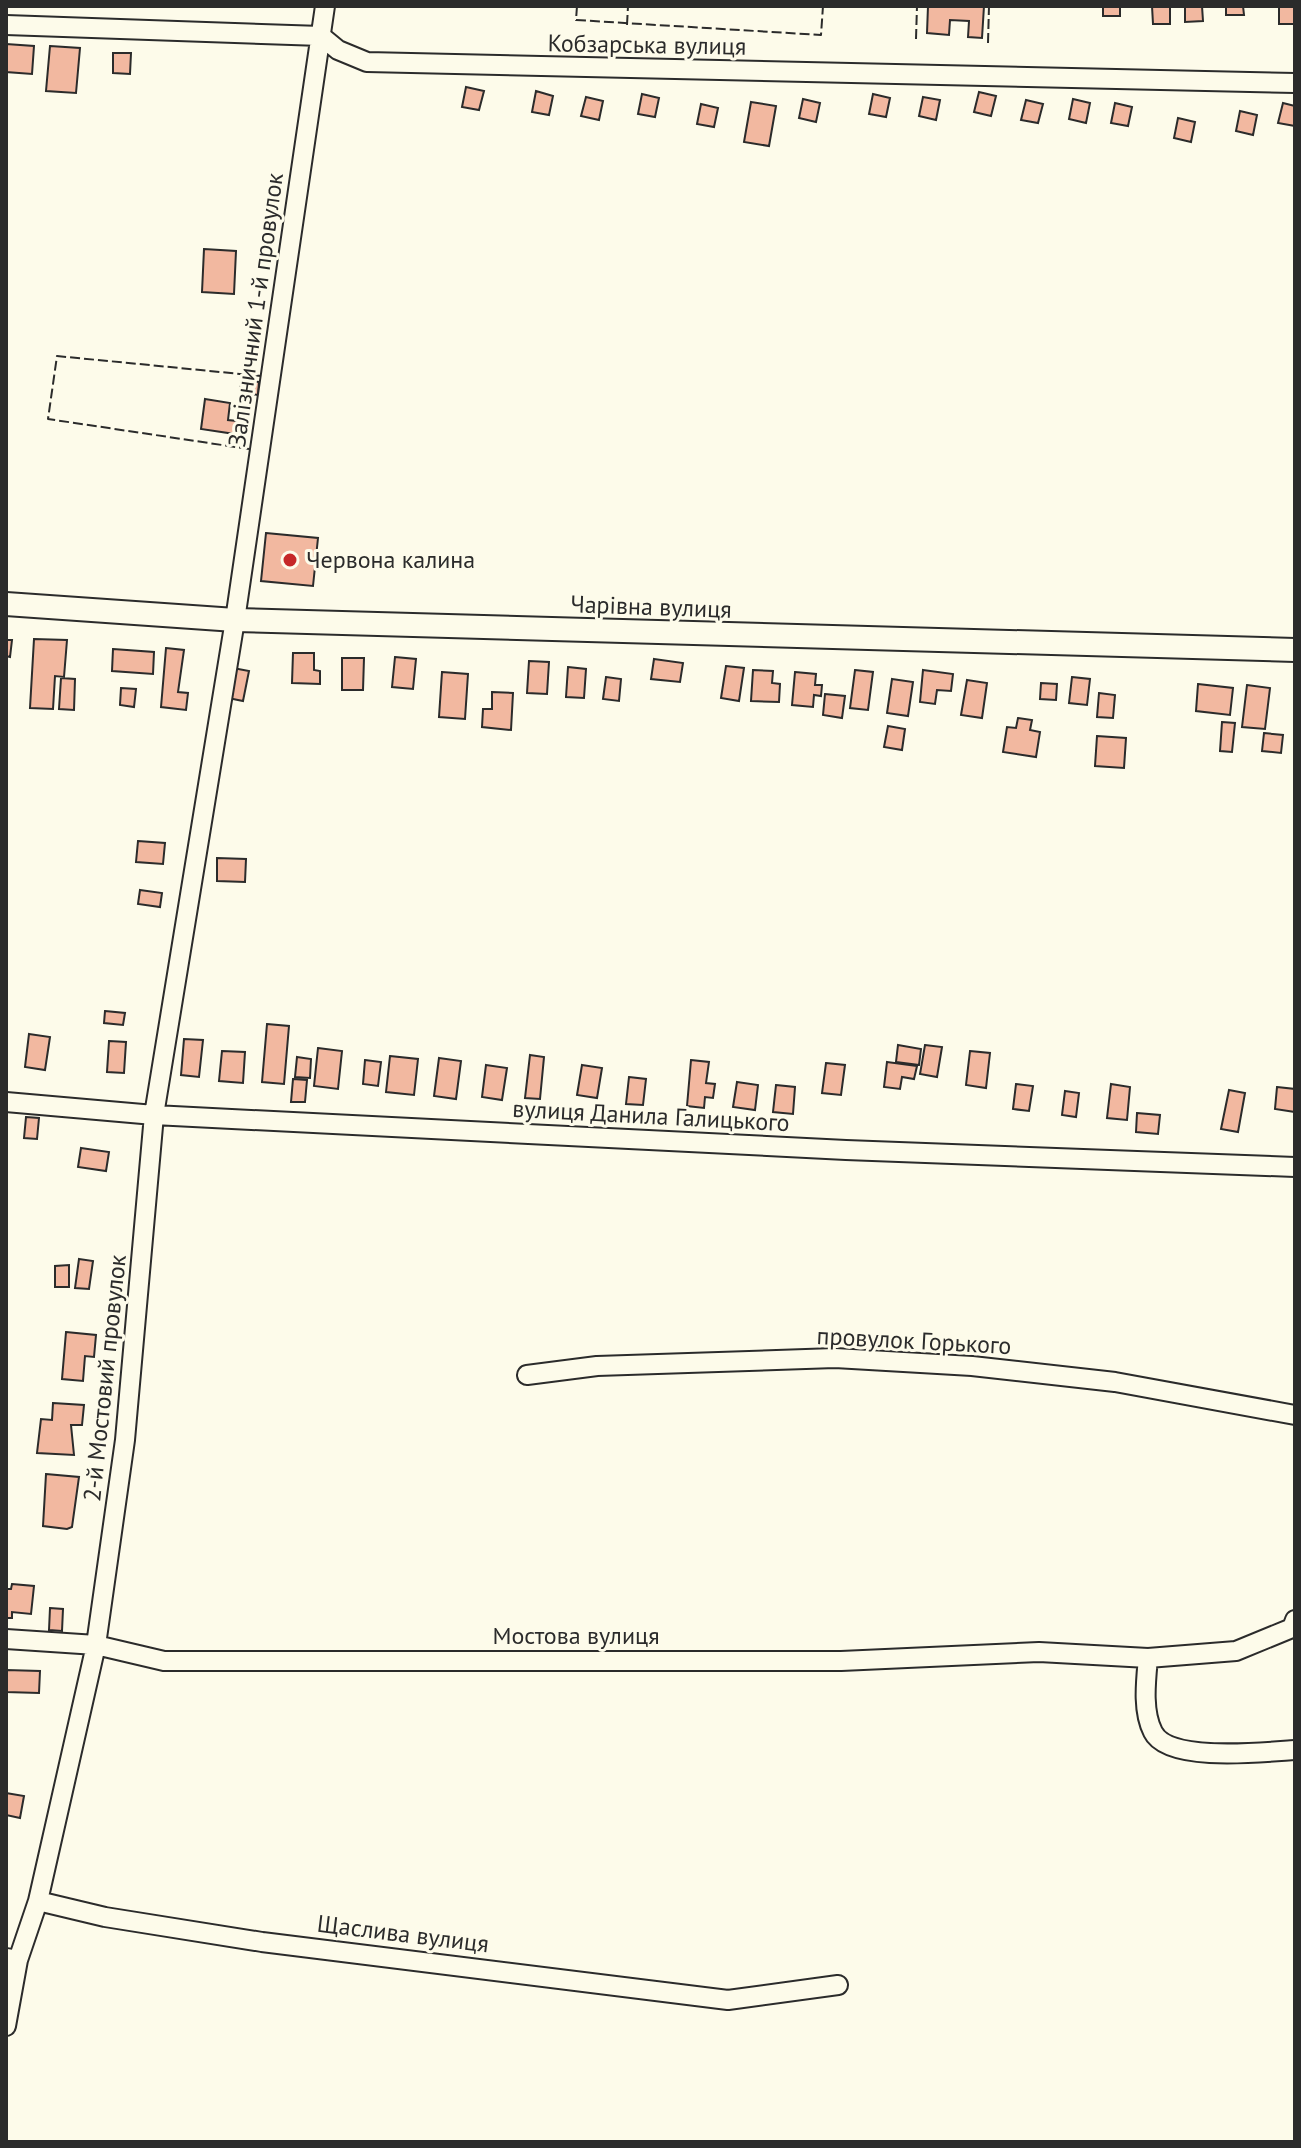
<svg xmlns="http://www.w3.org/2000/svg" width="1301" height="2148" font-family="'PT Sans',sans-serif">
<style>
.building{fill:#f2b8a0;stroke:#2b2b2b;stroke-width:2}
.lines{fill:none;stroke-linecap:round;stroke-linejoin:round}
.minor-casing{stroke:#2b2b2b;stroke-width:22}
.tertiary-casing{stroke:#2b2b2b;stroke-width:26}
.minor{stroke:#fdfbea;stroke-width:18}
.tertiary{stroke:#fdfbea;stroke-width:22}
.fence{stroke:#2b2b2b;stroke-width:2;stroke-dasharray:10 4;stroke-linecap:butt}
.poi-dot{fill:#c62828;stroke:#fdfbea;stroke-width:3}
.labels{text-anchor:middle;stroke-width:6;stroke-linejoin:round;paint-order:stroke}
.street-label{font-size:24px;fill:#2b2b2b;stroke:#fdfbea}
.poi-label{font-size:24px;fill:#2b2b2b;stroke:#fdfbea;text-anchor:start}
</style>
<rect width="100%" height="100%" fill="#fdfbea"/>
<path class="building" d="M928 6H984L982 38 968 37 969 21 950 20 949 35 927 33Z
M1103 6H1120V16H1103Z
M1152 6H1170V24H1153Z
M1185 6H1202L1203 21 1185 22Z
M1226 6H1243L1244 15H1226Z
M1279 6H1295V24H1279Z
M6 44 34 46 32 74 6 72Z
M50 46 80 48 76 93 46 91Z
M113 53H131L130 74 113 73Z
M466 87 484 91 479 110 462 107Z
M536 91 553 96 549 115 532 112Z
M979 92 996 96 991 116 974 112Z
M642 94 659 98 655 117 638 114Z
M873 94 890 98 886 117 869 114Z
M586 97 603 101 599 120 581 116Z
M923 97 940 100 936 120 919 116Z
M803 99 820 103 816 122 799 118Z
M1073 99 1090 103 1086 123 1069 119Z
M1026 100 1043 104 1038 123 1021 120Z
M751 102 776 106 769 146 744 142Z
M1115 103 1132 107 1128 126 1111 123Z
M1283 103 1295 106V126L1278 123Z
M701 104 718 108 714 127 697 124Z
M1240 111 1257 115 1253 135 1236 131Z
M1178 118 1195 122 1191 142 1174 138Z
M204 249 236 251 234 294 202 292Z
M241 380 259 382 258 395 240 392Z
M205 399 230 403 228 420 237 421 235 434 201 429Z
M266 533 318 538 313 586 261 581Z
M34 639 67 640 64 677 55 676 53 709 30 708Z
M6 640H12L10 657 6 656Z
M166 648 184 650 178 692 188 693 186 710 161 707Z
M113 649 154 652 153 674 112 671Z
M293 653H314V670L320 671V684L292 683Z
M395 657 416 659 413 689 392 687Z
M342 658H364L363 690H342Z
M654 659 683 663 680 682 651 679Z
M529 661 549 662 547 694 527 693Z
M726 666 744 668 739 701 721 698Z
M568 667 586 669 584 698 566 697Z
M233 668 249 671 243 701 228 698Z
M753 670 773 671 772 683 780 684 779 702 751 701Z
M855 670 873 672 868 710 850 708Z
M923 670 953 674 951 691 937 690 935 704 920 702Z
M442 672 468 674 465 719 439 717Z
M795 672 816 674 815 685H822L821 696 814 695 813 707 792 705Z
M606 677 621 679 619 701 603 699Z
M1072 677 1090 679 1087 705 1069 703Z
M61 678 75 679 74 710 59 709Z
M892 679 913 682 908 716 887 713Z
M967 680 987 683 982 718 961 715Z
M1041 683 1057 684 1056 700 1040 699Z
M1198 684 1233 688 1230 715 1196 711Z
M1247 685 1270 688 1265 729 1242 727Z
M121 688 136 689 134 707 120 705Z
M492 692 513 693 511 730 482 727 483 709H492Z
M1099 693 1115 695 1113 718 1097 717Z
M825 694 845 696 842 718 823 715Z
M1018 718 1032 720 1030 730 1040 732 1036 757 1003 752 1007 727 1016 728Z
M1222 722 1235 723 1232 752 1220 751Z
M888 726 905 729 902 750 884 747Z
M1264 733 1283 735 1281 753 1262 751Z
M1097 736 1126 738 1124 768 1095 766Z
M138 841 165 843 163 864 136 862Z
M217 858 246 859 245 882 217 881Z
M140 890 162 893 160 907 138 904Z
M105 1011 125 1013 123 1025 104 1023Z
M267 1024 289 1026 284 1084 262 1082Z
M29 1034 50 1037 45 1070 25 1067Z
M184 1039 203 1040 199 1077 181 1075Z
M109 1041 126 1042 124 1073 107 1072Z
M898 1045 921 1049 919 1065 896 1062Z
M925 1045 942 1047 937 1077 920 1074Z
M318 1048 342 1051 338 1089 314 1086Z
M222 1051 245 1052 243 1083 219 1081Z
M970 1051 990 1053 986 1088 966 1085Z
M530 1055 544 1057 540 1099 525 1098Z
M390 1056 418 1059 414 1095 386 1092Z
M297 1057 311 1059 310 1078 295 1077Z
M439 1058 461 1061 456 1099 434 1096Z
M365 1060 381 1062 378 1086 363 1084Z
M691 1060 709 1062 706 1083 715 1084 713 1098 705 1097 704 1108 687 1106Z
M887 1062 917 1066 914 1079 902 1077 900 1089 884 1087Z
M826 1063 845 1065 841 1095 822 1093Z
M486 1065 507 1068 502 1100 482 1097Z
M582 1065 602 1068 597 1098 577 1095Z
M629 1077 646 1079 643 1105 626 1104Z
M293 1079 307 1080 305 1102H291Z
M737 1082 758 1085 755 1110 733 1107Z
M1016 1084 1033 1086 1029 1111 1013 1109Z
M1111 1084 1130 1087 1127 1120 1107 1118Z
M776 1085 795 1087 793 1114 773 1112Z
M1277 1087 1295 1089V1112L1275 1109Z
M1229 1090 1245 1093 1238 1132 1221 1129Z
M1065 1091 1079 1093 1076 1117 1062 1115Z
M1137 1113 1160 1115 1158 1134 1136 1132Z
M26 1117 39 1118 37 1139 24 1138Z
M81 1148 109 1152 106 1171 78 1167Z
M79 1259 93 1261 89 1289 75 1288Z
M69 1265V1287H55V1266Z
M66 1332 96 1335 94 1357 85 1356 83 1381 62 1379Z
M53 1403 84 1405 82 1425H71L74 1455 37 1453 41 1419 52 1420Z
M46 1474 79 1477 72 1527 67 1529 43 1526Z
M12 1584 34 1586 31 1614 12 1612V1618H6V1589H11Z
M50 1608 63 1609 62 1631 49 1630Z
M6 1670 40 1671 39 1693 6 1692Z
M6 1793 24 1796 20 1818 6 1815Z"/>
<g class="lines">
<g class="minor-casing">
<path id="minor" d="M6 25 321 36 338 50 367 62 1295 83
M6 1102 154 1115 846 1150 1295 1167
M527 1375 597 1366 835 1358 972 1366 1115 1382 1295 1415
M6 1639 96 1645 164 1661H841L1039 1652 1148 1658C1146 1680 1142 1711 1153 1732 1168 1763 1265 1752 1295 1750
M1148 1658 1236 1651 1292 1628 1295 1620
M38 1901 96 1645 125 1440 154 1115 235 620 325 6
M6 1958 18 1960 38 1901 105 1917 262 1942 728 2000 838 1985
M6 2026 18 1960"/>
</g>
<g class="tertiary-casing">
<path id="tertiary" d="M6 604 235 620 1295 650"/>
</g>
<use href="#minor" class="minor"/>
<use href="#tertiary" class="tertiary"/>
<path class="fence" d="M577 6 576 20 821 35 823 6
M627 25 628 6
M916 39 917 6
M988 43 989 6
M249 449 48 419 57 356 261 376"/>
</g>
<circle class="poi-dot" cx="290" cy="560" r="8"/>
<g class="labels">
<g class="street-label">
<text transform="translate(647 45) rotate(1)" y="8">Кобзарська вулиця</text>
<text transform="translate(256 310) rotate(-82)" y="8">Залізничний 1-й провулок</text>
<text transform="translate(651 607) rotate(2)" y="8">Чарівна вулиця</text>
<text transform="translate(651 1116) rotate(3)" y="8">вулиця Данила Галицького</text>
<text transform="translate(914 1341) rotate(3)" y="8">провулок Горького</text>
<text transform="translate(105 1378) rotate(-84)" y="8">2-й Мостовий провулок</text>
<text x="576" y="1644">Мостова вулиця</text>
<text transform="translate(403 1934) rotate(7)" y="8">Щаслива вулиця</text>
</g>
<g class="poi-label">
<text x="306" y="568">Червона калина</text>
</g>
</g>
<rect width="1301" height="2148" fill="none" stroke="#2b2b2b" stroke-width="16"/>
</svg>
